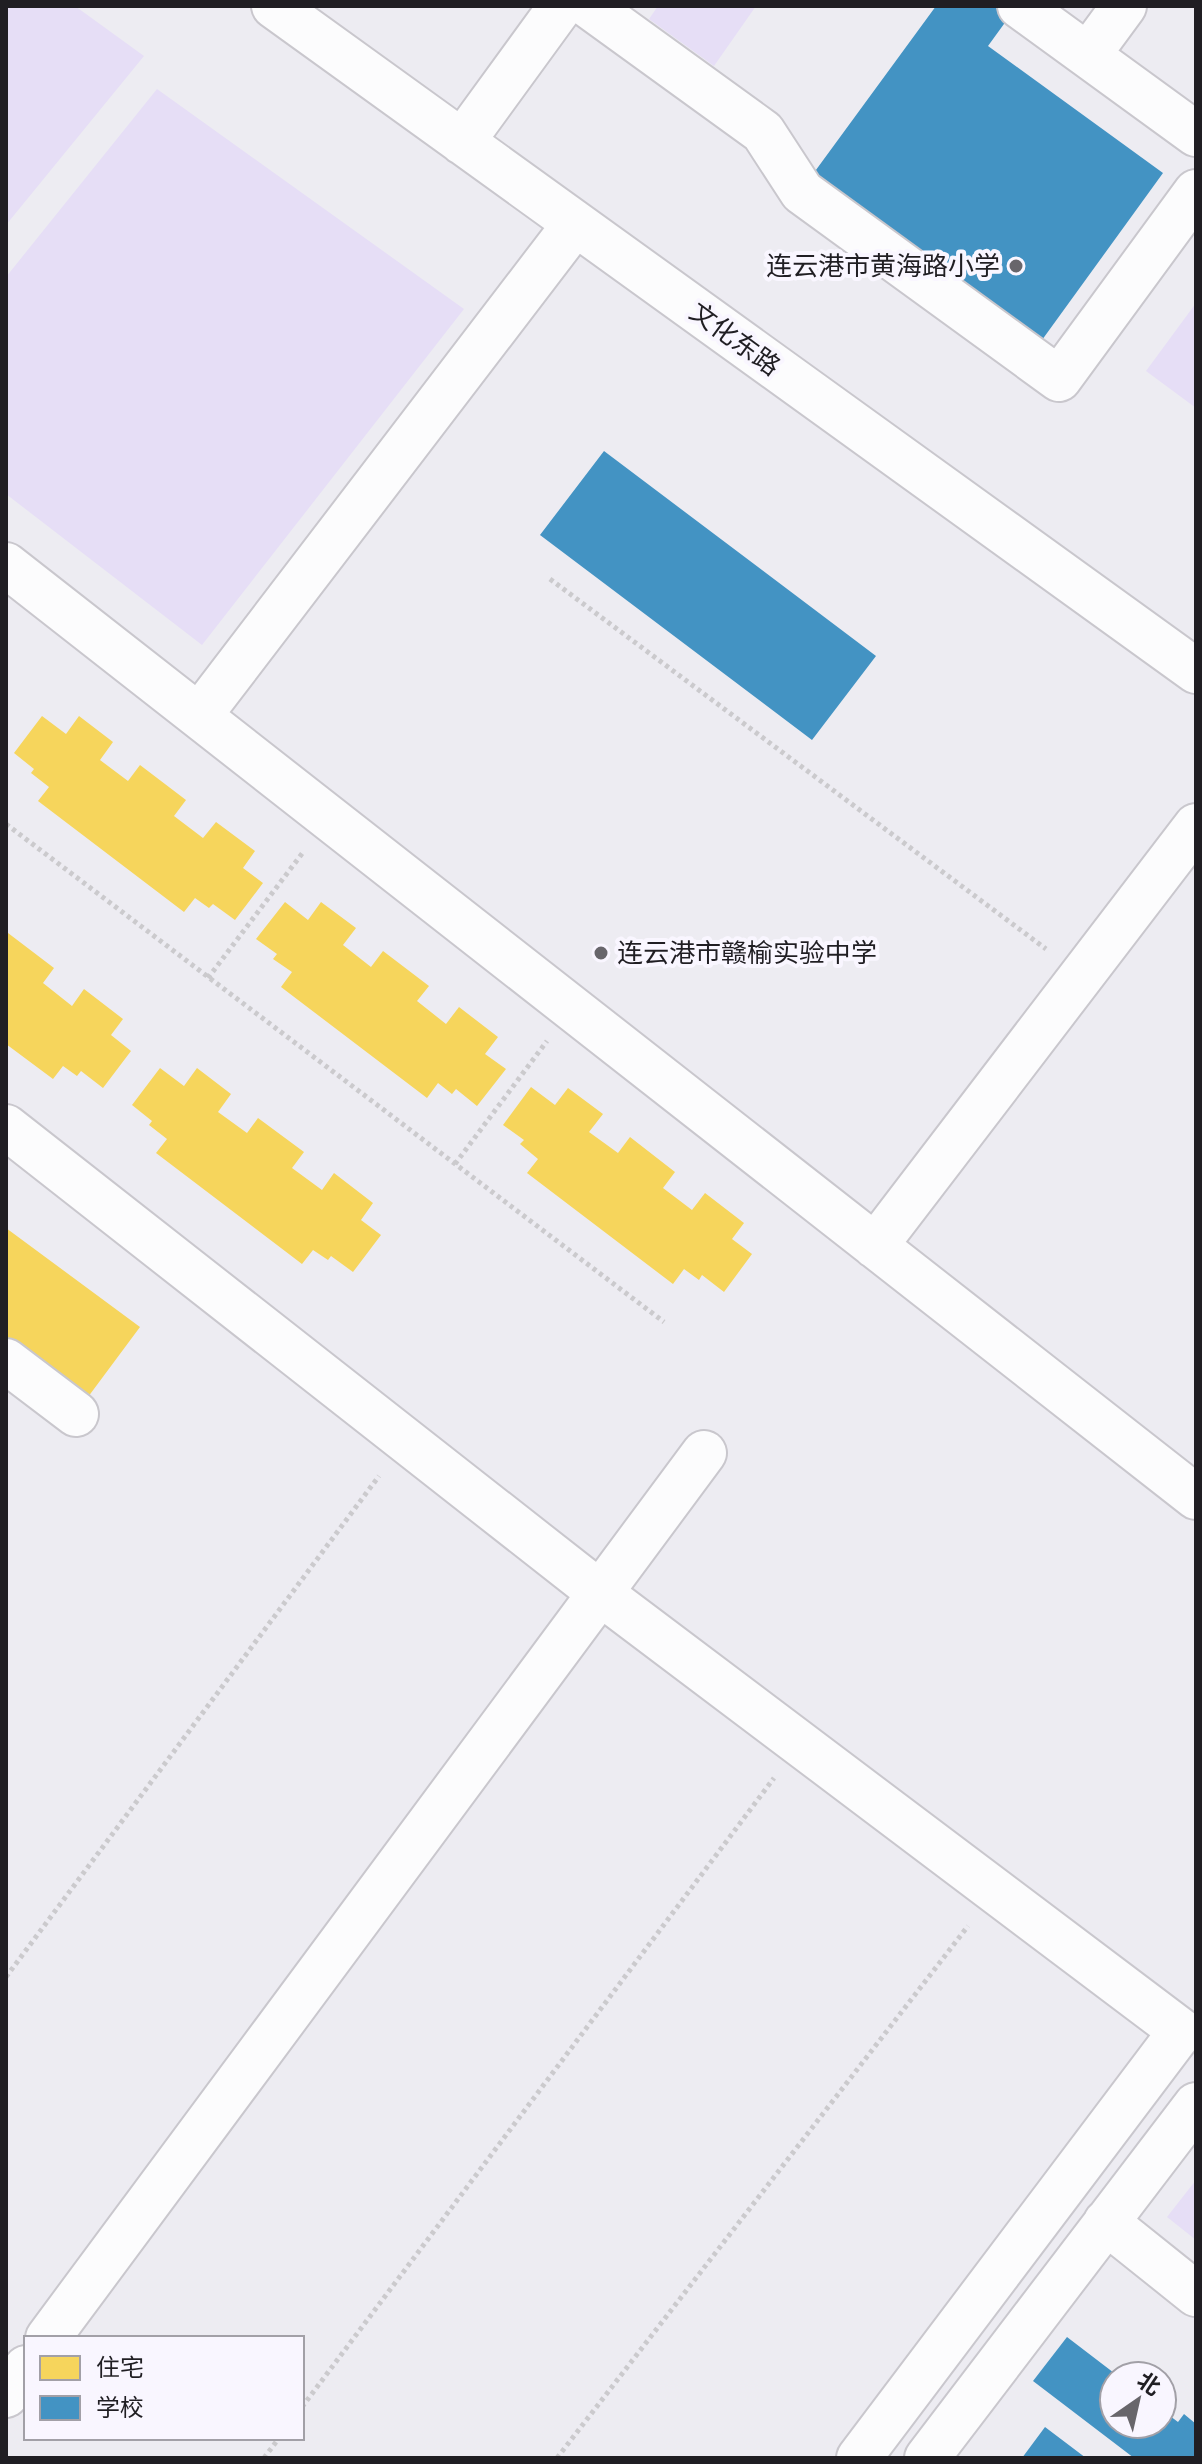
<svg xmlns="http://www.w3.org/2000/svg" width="1202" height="2464" font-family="'DejaVu Sans','Noto Sans SC',sans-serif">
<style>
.green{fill:#e6def6}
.homes{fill:#f6d55c}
.schools{fill:#4393c3}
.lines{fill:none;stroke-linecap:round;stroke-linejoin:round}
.minor-casing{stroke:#c9c7cd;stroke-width:48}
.path{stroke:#cbcacd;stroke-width:5;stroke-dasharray:4 4;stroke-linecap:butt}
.minor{stroke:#fcfcfd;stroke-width:44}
.poi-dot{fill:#68666b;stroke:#f9f6ff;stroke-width:3}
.labels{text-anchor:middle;stroke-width:8;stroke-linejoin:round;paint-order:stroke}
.poi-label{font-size:26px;fill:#201e23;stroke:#f9f6ff;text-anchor:end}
.street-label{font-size:26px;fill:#201e23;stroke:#f9f6ff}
</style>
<rect width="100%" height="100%" fill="#edecf2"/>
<path class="green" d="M6 6H75L144 56 6 225Z
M658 6H756L714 66 649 19Z
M157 89 464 309 202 645 6 494V277Z
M1196 303V408L1146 371Z
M1196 2180V2240L1167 2217Z"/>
<path class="homes" d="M42 716 66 734 79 716 113 742 100 760 128 781 140 765 186 800 174 816 203 838 216 822 255 851 243 868 263 883 235 920 213 904 209 908 195 898 184 912 38 801 49 787 31 773 34 769 14 753Z
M285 902 308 920 321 902 356 928 343 945 371 967 383 951 429 986 417 1001 446 1024 459 1007 498 1037 485 1054 506 1069 477 1106 456 1089 452 1094 438 1083 427 1098 281 987 292 972 273 959 277 954 256 939Z
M8 933 54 968 43 983 72 1006 84 989 123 1019 111 1035 131 1051 103 1088 81 1071 77 1076 63 1066 53 1079 6 1044V936Z
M160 1068 184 1086 197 1068 231 1094 218 1112 247 1133 258 1118 304 1152 292 1168 322 1190 334 1173 373 1203 361 1220 381 1235 353 1272 331 1256 328 1260 313 1250 302 1264 156 1153 167 1139 149 1125 152 1121 132 1105Z
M531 1087 555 1105 568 1088 603 1114 589 1132 618 1153 630 1137 675 1172 663 1188 692 1210 705 1193 744 1223 732 1239 752 1254 724 1292 702 1275 699 1280 684 1269 673 1284 527 1173 538 1159 520 1144 524 1140 503 1125Z
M6 1228 140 1327 88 1397 6 1337Z"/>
<path class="schools" d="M936 6H1017L988 46 1163 173 1042 340 813 174Z
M604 451 876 656 812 740 540 535Z
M1067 2337 1118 2376H1114V2424H1162V2410L1178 2422 1184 2414 1196 2424V2458H1134L1033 2381Z
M1045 2427 1086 2458H1022Z"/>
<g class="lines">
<g class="minor-casing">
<path id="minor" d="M274 6 1196 671
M589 6 763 132 802 192 1059 379 1196 192
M1020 6 1196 134
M1088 55 1124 6
M462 142 561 6
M6 565 1196 1497
M199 716 575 224
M6 1127 600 1593 1181 2031 859 2458
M875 1246 1196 826
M6 1361 76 1414
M1106 2222 1196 2294
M48 2338 704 1453
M6 2395 26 2368
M927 2458 1196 2105"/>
</g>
<path class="path" d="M550 579 1046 949
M6 824 664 1322
M208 978 304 851
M455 1164 547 1041
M6 1977 379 1476
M302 2407 774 1778
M264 2458 279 2438
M557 2458 968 1926"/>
<use href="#minor" class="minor"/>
</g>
<g class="poi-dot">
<circle cx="1016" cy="266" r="8"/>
<circle cx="601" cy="953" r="8"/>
</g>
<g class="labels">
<g class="poi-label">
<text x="1000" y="275">连云港市黄海路小学</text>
<text x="617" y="962" text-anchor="start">连云港市赣榆实验中学</text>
</g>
<g class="street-label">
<text transform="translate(735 339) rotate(36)" y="9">文化东路</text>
</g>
</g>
<rect width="1202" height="2464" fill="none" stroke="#201e23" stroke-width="16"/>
<rect x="24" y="2336" width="280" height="104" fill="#f9f6ff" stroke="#a2a0a7" stroke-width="2"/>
<rect x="40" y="2356" width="40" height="24" fill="#f6d55c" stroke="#a2a0a7" stroke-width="2"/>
<text x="96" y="2376" font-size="24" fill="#201e23">住宅</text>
<rect x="40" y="2396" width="40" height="24" fill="#4393c3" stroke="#a2a0a7" stroke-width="2"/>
<text x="96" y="2416" font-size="24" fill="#201e23">学校</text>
<g transform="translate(1138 2400) rotate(34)"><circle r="38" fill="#f9f6ff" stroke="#a2a0a7" stroke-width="2"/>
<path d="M0-6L14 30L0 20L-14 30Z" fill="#68666b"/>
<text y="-12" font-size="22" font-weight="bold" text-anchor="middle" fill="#201e23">北</text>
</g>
</svg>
